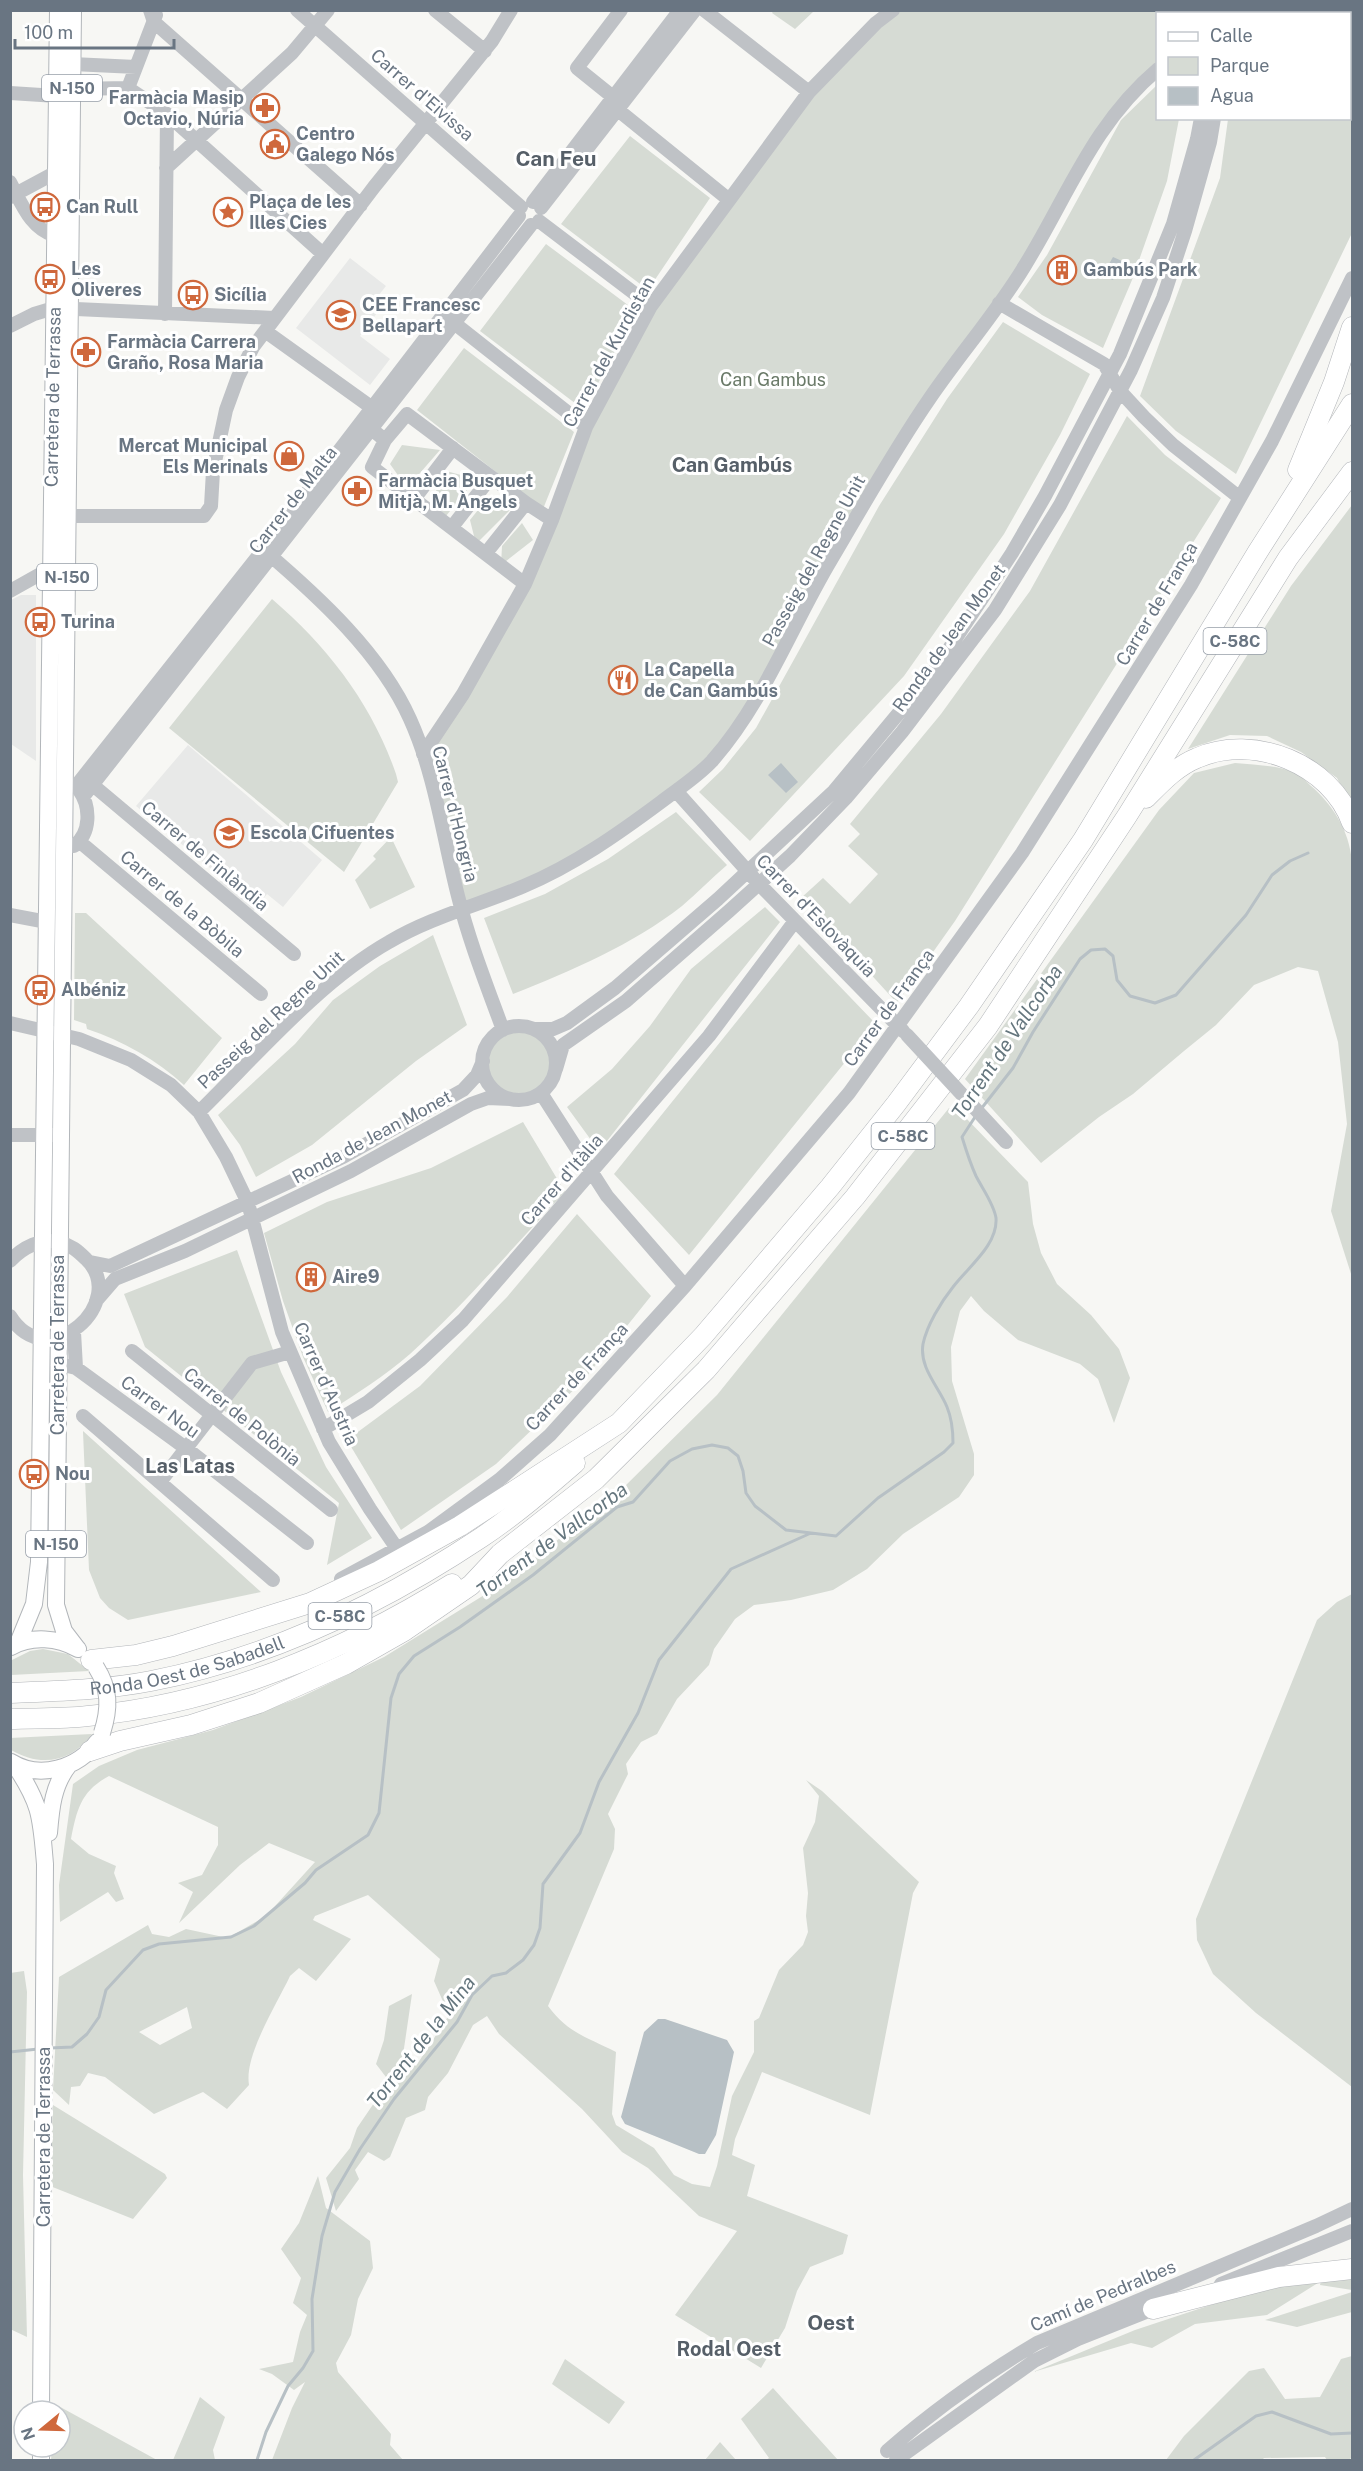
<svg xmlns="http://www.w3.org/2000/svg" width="1363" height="2471" font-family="'Public Sans',sans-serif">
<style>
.built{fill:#e8e9e8}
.green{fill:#d6dbd4;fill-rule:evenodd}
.water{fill:#b7c0c5}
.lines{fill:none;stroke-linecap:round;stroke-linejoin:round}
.stream{stroke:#b7c0c5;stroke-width:3}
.major-casing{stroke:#b2b6ba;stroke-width:18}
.highway-casing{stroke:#b2b5b9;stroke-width:21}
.minor{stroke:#bfc2c6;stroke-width:14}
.major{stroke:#fff;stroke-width:16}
.highway{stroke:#fff;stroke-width:20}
.major-bridge-casing{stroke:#b2b6ba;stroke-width:18;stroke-linecap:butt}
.minor-bridge{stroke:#bfc2c6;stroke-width:14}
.major-bridge{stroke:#fff;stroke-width:16}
.labels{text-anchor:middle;stroke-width:6;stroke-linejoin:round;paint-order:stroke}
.shield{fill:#fff;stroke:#969ea8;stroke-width:1.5}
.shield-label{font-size:16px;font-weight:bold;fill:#697582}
.street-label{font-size:18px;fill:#697582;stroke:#fff}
.poi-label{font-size:18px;font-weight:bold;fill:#697582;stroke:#fff;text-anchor:start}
.park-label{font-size:18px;fill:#6a7a68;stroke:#fff}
.neighbourhood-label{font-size:20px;font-weight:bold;fill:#565f68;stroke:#fff}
.water-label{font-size:20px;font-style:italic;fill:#65767e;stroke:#fff}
.quarter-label{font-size:21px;font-weight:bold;fill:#565f68;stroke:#fff}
</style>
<rect width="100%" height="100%" fill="#f7f7f4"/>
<path class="built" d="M350 258 386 286 378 296 385 302 360 336 390 359 370 385 296 328Z
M21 595H36V761L11 744V600Z
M188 745 322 860 283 907 267 894 253 912 218 883 222 878 136 806Z"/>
<path class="green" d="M774 10H814V11L795 29 772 13Z
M893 10 1196 11 1191 13 1158 14 1157 69 1134 88 1056 212 929 400 768 680 710 763 614 837 462 910 423 754 497 636 586 427 651 306 809 92Z
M1264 10 1352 11V66L1350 65V14L1260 13Z
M1157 85 1158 118 1179 119 1167 181 1132 280 1103 348 1042 315 1018 297 1047 255 1121 120Z
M1350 99 1352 100V233L1236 474 1176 431 1140 396 1220 178 1228 119 1350 118Z
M630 136 710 198 648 290 561 224Z
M546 244 636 311 584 410 480 331Z
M1003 322 1090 374 1060 435 1004 534 904 676 750 841 699 792 723 769 756 728 879 506 947 399Z
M464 348 574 432 543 509 417 410Z
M1127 416 1165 455 1221 498 955 921 897 1003 801 898 823 878 850 904 878 874 848 846 860 834 850 824 941 714 1030 591Z
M402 445 440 450 407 488 390 464Z
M446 471 476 479 446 516 431 501Z
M486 500 517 503 476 544 470 520Z
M1352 505V808L1337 778 1301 752 1267 736 1230 735 1188 749 1291 586Z
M522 523 533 540 501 565 502 546Z
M272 599C328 647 372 704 396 774L398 782 344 872 169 728Z
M1235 763C1255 765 1277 765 1296 773 1301 775 1306 781 1310 785 1333 805 1349 830 1352 861V1277L1331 1211 1347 1124 1338 1042 1318 971 1298 967 1254 985 1216 1025 1184 1051 1133 1094 1099 1117 1041 1163 965 1079 1159 810 1194 773Z
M676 812 727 865C712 878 697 893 682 906 632 945 571 971 513 994L484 918 545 894 608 859Z
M391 837 415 887 370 909 355 880 376 859 373 856Z
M765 907 780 922 599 1151 567 1107 612 1069 650 1026 691 969Z
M75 913H86L222 1038 184 1085C157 1060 123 1041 87 1029L86 1024 74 1020Z
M433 935 467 1025 416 1061 312 1145 256 1177 240 1145 218 1115 295 1044 333 1000 380 966Z
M799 944 876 1024 689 1255 614 1174Z
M487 1063a32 32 0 1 1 64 0a32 32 0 1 1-64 0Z
M949 1108 962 1114 1028 1182 1033 1224 1041 1253 1057 1284 1091 1315 1119 1349 1130 1378 1114 1423 1098 1379 1080 1364 1018 1340 984 1311 971 1296 960 1311 951 1347 952 1381 974 1454V1475L959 1497 903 1534 867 1569 833 1590 791 1600 754 1605 735 1619 714 1649 709 1665 677 1699 657 1734 641 1742 626 1764 628 1774 608 1814 615 1829 614 1849 548 2006C569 2034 587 2037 616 2052L612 2114 616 2125 654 2148 674 2175 692 2184 710 2187 717 2166 732 2096 754 2052V2021L759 2018 779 1970 803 1945 808 1932 806 1916 808 1893 803 1848 815 1822 819 1796 806 1780 822 1791 919 1882 913 1893 870 2115 762 2072 735 2139 732 2155 755 2165 747 2196 848 2235 843 2254 810 2267 797 2291 785 2328 761 2368 675 2315 737 2231 699 2216 648 2168 622 2152 582 2109 499 2034 487 2016 473 2025 448 2073 428 2097 425 2110 406 2118 390 2157 384 2161 368 2152 355 2170 359 2179 336 2211 326 2178 350 2148 357 2128 389 2081 376 2064 384 2040 389 2006 412 1994 403 2055 416 2066 449 2015 434 1981 440 1959 368 1895 315 1916 313 1920 351 1939 316 1981 299 1968 290 1976C277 2004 244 2055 249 2085L227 2109 203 2092 154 2114 105 2077 88 2073 80 2086 71 2087 69 2105 53 2090 59 1977 148 1925 152 1934 169 1937 186 1929 228 1938 266 1916 315 1862 269 1843 240 1865 179 1923 193 1892 178 1883 202 1875 218 1845V1827L109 1776C81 1791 77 1809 71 1839L89 1854 116 1866 114 1873 124 1899 116 1902 108 1892 60 1922 59 1885 73 1784 99 1766 137 1750 213 1730 301 1697 384 1657 502 1584 622 1489 717 1395ZM187 2007 192 2028 160 2045 139 2032Z
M523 1122 565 1192C514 1246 465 1304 410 1354 385 1376 356 1394 328 1412L303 1357 283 1301 264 1233 327 1202 431 1168Z
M577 1214 651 1296 582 1382 496 1464 401 1530 347 1440 420 1386 507 1297Z
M237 1250 281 1372 326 1467 372 1538 327 1565 339 1503 145 1347 124 1294Z
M83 1432V1431L261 1592 128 1620 109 1608 100 1598 89 1570Z
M1352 1594V2087L1256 2013 1213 1974 1197 1940 1196 1919 1317 1620 1337 1602Z
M43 1649 68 1654 89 1671 11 1675 10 1661 30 1651Z
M92 1734C71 1763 40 1767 11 1750L10 1738Z
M24 1971 27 1992 23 2175 27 2337 10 2329V1973Z
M53 2105 165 2174 167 2178 133 2219 50 2186Z
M318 2176 326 2208 370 2241 373 2268 358 2299 351 2335 336 2363 338 2372 391 2434 390 2445 403 2460H272L292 2408 305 2382 294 2390 272 2374 259 2369 293 2362 300 2332 307 2315 293 2303 301 2278 281 2249 299 2223Z
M1352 2279V2290L1320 2285 1321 2281 1267 2315 1195 2324 1152 2348 1131 2343 1033 2372 1135 2330 1265 2287 1322 2280Z
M1352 2292V2312L1297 2327 1265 2320Z
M1352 2356V2457L1349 2460H1327L1325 2457 1264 2458 1262 2460H1166L1184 2436 1249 2371 1264 2368 1285 2399 1320 2397 1341 2359Z
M565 2359 625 2402 609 2424 552 2384Z
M773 2388 838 2460H766L769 2458 741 2419Z
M200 2397 225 2417 213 2450 215 2460H173Z
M53 2403 157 2460H51L52 2447H60V2411H52Z
M720 2442 736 2460H705Z"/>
<path class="water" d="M1113 257 1122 261 1113 280 1102 276Z
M781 763 798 782 786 793 768 775Z
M658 2019H665L727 2040 734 2052 716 2135 705 2154H699L625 2124 621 2117 644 2032Z"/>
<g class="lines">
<path class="stream" d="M981 1109 1013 1068 1033 1032 1080 959 1091 950 1105 949 1113 956 1117 980 1130 996 1155 1003 1176 995 1246 915 1272 875 1290 861 1308 853
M50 2048 72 2047 87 2034 99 2017 106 1990 143 1950 159 1944 231 1937 254 1926 305 1883 316 1870 368 1835 379 1813 391 1698 399 1674 414 1656 460 1627 533 1575 617 1507 633 1502 670 1461 692 1449 712 1445 728 1448 738 1456 743 1471 746 1493 755 1506 786 1530 836 1536 878 1498 944 1452 953 1443C953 1431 952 1419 947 1407 939 1387 919 1368 923 1344 927 1325 941 1302 953 1287 968 1267 998 1245 996 1218 994 1204 982 1188 976 1176 970 1163 966 1150 962 1137L975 1117
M10 2052 38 2049
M257 2460 266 2432 288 2386 303 2368 313 2351 312 2299 322 2236 335 2192 360 2149 394 2099 457 2022 472 1995 492 1976 506 1973 523 1960 534 1945 540 1928 543 1884 580 1833 599 1782 638 1713 659 1660 731 1569 811 1533
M1194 2460 1256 2416 1272 2412 1331 2434 1352 2433"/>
<g class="major-casing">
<path id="major" d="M73 10 56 1605 64 1631 77 1648
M18 1643 34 1604 39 1562 58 10
M11 1647C32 1635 58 1638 78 1649
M11 1762C40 1780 78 1768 97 1742
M14 1764C41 1804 41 1817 45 1864L41 2411
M49 1833C51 1808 53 1785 69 1765
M41 2460V2447"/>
</g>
<g class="highway-casing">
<g id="highway">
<path d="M1298 470 1334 382 1352 327"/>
<path d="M1146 798C1162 782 1177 766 1197 758 1254 733 1331 764 1352 823"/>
<path d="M91 1660 136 1655 173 1646 310 1603 379 1571 460 1526 619 1423 703 1336 830 1187 896 1104 969 1006 1083 840 1257 553 1352 404"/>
<path id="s1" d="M10 1693C57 1691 105 1690 151 1681 269 1658 383 1603 482 1537 515 1515 545 1489 575 1463"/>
<path d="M10 1719C36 1718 62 1719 88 1716 217 1704 343 1652 452 1584"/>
<path d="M90 1751 120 1741 191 1725 259 1703 346 1664 404 1631 471 1585 500 1554 596 1479 706 1370 855 1197 988 1026 1127 816 1288 558 1352 472"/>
<path d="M1153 2309 1279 2277 1352 2269"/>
</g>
</g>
<path class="minor" d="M150 10 154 22 361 205
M297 10 521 207
M435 10 485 51
M621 10 577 68 613 97 618 110 728 199
M704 10 809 92
M1232 10 1237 14
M1191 14 1196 10
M72 64 136 67
M1350 79 1352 80
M128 88 156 15
M72 89 128 88 167 114 323 254
M10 93 57 96
M166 168 292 53 328 10
M10 182C22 204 30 228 55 236
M10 197 64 168
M533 202 680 10
M541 208 695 10
M539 221 651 306
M999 303 1104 364 1120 391 1144 417 1173 445 1240 498
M165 314 167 114
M449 319 586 427
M10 326 34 314 54 308 274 318
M265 331 371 407
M370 428 385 440 372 467 525 584
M385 440 407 414 526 503 552 520
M414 499 453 448
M68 516H204L211 506 213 471 226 410 238 377 253 347 374 187 492 41 511 10
M452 527 491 477
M265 551C319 597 381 654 410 719 435 774 443 837 458 896 469 941 487 986 503 1030
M486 553 526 503
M10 591 51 568
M423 754 463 694 525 584 552 520 586 427 651 306 809 92 876 23 893 10
M76 786 263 550 519 216
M94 786 294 954
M676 791 759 884 903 1031
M83 797 531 225
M80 842 261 994
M74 846C91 833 91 807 79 790
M10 915 47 922
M10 1023 79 1039 131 1060 171 1085 199 1112 226 1157 248 1203 282 1332 329 1442 370 1509 398 1550
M482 1063a37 37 0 1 1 74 0a37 37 0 1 1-74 0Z
M535 1029H553L567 1023 615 988 718 899 834 791 937 667 1012 553 1045 496 1120 354 1173 224 1197 139 1201 118
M556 1069 563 1045 626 1001 729 911 790 856 846 798 902 732 995 610 1060 505 1131 370 1163 298 1185 231 1210 142 1214 118
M541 1093 607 1196 685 1286
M199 1112C256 1056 320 981 389 942 431 917 479 905 524 886 574 865 618 834 661 802 678 789 697 777 712 761 764 702 791 627 831 560 863 506 894 450 930 398 960 354 996 313 1024 267 1068 196 1092 125 1158 69
M10 1135H60
M10 1261C23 1247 41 1238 59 1242 71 1245 78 1251 86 1259 130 1301 48 1377 10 1316
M90 1262 110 1266 343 1157 463 1090 477 1075 483 1061
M96 1301 115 1279 185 1251 351 1171 471 1104 488 1098 511 1099
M74 1332 76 1368
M132 1351 331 1510
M59 1364 76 1368 187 1449 307 1543
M83 1416 273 1580
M323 1429 368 1402 420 1360 463 1320 709 1036 795 921
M160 1482 252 1363 290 1352
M341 1579 428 1532 499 1480 550 1435 685 1286 849 1093 1022 853 1191 585 1272 441 1352 278
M1221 2284 1352 2231
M887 2451C933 2411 985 2374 1037 2343L1316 2226 1352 2209
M896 2460 1034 2361 1078 2339 1161 2306"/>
<use href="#major" class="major"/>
<use href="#highway" class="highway"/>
<g class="major-bridge-casing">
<path id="major-bridge" d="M96 1667C110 1689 110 1708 102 1733"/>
</g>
<path class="minor-bridge" d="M907 1035 1006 1142"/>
<use href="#major-bridge" class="major-bridge"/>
</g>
<defs>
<g id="pharmacy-ring" transform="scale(1.5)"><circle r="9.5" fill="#fff" stroke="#cf683c" stroke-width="1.5"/><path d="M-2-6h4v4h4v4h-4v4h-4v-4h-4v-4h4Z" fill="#cf683c"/></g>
<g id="civic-ring" transform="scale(1.5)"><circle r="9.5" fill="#fff" stroke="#cf683c" stroke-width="1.5"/><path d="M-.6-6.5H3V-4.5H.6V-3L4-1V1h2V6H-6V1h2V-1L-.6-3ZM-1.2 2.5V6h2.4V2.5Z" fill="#cf683c"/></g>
<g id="bus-ring" transform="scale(1.5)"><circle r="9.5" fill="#fff" stroke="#cf683c" stroke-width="1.5"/><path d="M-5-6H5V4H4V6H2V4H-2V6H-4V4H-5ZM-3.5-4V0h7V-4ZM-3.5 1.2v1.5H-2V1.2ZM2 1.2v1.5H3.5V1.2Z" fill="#cf683c"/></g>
<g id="sight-ring" transform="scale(1.5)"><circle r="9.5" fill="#fff" stroke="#cf683c" stroke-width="1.5"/><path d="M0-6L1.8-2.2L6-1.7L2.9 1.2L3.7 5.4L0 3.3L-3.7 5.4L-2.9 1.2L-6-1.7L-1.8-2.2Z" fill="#cf683c"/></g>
<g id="building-ring" transform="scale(1.5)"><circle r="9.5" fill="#fff" stroke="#cf683c" stroke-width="1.5"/><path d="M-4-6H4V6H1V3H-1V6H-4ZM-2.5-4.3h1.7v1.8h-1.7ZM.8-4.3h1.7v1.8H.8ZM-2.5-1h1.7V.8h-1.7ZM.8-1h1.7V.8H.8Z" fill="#cf683c"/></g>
<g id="school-ring" transform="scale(1.5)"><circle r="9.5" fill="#fff" stroke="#cf683c" stroke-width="1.5"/><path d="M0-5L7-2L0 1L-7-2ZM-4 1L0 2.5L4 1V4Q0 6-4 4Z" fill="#cf683c"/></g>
<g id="shop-ring" transform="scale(1.5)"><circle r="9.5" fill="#fff" stroke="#cf683c" stroke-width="1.5"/><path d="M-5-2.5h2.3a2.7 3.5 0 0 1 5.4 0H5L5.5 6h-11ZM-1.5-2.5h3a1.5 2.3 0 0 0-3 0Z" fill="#cf683c"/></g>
<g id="restaurant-ring" transform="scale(1.5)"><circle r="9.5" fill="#fff" stroke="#cf683c" stroke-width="1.5"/><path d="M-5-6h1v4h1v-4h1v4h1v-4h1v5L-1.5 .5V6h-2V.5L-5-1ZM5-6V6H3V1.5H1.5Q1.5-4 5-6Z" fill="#cf683c"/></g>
</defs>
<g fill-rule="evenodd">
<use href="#pharmacy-ring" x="265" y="108"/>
<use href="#civic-ring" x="275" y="144"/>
<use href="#bus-ring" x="45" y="207"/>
<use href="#sight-ring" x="228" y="212"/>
<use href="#building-ring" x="1062" y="270"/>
<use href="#bus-ring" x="50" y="279"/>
<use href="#bus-ring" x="193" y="295"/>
<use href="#school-ring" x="341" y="315"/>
<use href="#pharmacy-ring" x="86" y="352"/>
<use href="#shop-ring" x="289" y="456"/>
<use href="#pharmacy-ring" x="357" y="491"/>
<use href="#bus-ring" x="40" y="622"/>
<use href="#restaurant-ring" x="623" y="680"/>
<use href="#school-ring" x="229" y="833"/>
<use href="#bus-ring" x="40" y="990"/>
<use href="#building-ring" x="311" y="1277"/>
<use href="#bus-ring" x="34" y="1474"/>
</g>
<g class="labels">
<g class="shield">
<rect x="42" y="75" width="60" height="26" rx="4.5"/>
<rect x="37" y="564" width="60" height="26" rx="4.5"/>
<rect x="1203.5" y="628" width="63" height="26" rx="4.5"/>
<rect x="871.5" y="1123" width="63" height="26" rx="4.5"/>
<rect x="26" y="1531" width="60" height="26" rx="4.5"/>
<rect x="308.5" y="1603" width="63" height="26" rx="4.5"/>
</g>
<g class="shield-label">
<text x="72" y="94">N-150</text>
<text x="67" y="583">N-150</text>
<text x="1235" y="647">C-58C</text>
<text x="903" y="1142">C-58C</text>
<text x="56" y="1550">N-150</text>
<text x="340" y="1622">C-58C</text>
</g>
<g class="street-label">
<text transform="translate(422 95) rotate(41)" y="6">Carrer d'Eivissa</text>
<text transform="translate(609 352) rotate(-61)" y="6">Carrer del Kurdistan</text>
<text transform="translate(53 397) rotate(-89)" y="6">Carretera de Terrassa</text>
<text transform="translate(293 500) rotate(-52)" y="6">Carrer de Malta</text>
<text transform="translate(814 561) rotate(-61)" y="6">Passeig del Regne Unit</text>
<text transform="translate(1157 604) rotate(-59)" y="6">Carrer de França</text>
<text transform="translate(949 638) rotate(-54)" y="6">Ronda de Jean Monet</text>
<text transform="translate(455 814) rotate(76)" y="6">Carrer d'Hongria</text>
<text transform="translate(205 856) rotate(40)" y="6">Carrer de Finlàndia</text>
<text transform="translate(182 904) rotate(40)" y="6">Carrer de la Bòbila</text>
<text transform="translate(816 916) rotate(46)" y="6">Carrer d'Eslovàquia</text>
<text transform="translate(889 1008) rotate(-54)" y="6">Carrer de França</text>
<text transform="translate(271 1020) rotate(-43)" y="6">Passeig del Regne Unit</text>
<text transform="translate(372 1137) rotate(-28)" y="6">Ronda de Jean Monet</text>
<text transform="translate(562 1180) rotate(-49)" y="6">Carrer d'Itàlia</text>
<text transform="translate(58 1345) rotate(-90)" y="6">Carretera de Terrassa</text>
<text transform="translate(577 1377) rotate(-47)" y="6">Carrer de França</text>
<text transform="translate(326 1384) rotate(66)" y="6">Carrer d'Austria</text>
<text transform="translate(160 1407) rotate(36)" y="6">Carrer Nou</text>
<text transform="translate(242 1417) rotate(39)" y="6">Carrer de Polònia</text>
<text dy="6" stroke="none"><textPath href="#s1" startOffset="180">Ronda Oest de Sabadell</textPath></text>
<text transform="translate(44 2137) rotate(-90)" y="6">Carretera de Terrassa</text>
<text transform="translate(1103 2296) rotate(-23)" y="6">Camí de Pedralbes</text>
</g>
<g class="poi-label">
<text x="244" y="104" text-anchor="end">Farmàcia Masip<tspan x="244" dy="21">Octavio, Núria</tspan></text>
<text x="296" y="140">Centro<tspan x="296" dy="21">Galego Nós</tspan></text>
<text x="249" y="208">Plaça de les<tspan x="249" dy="21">Illes Cies</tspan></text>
<text x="66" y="213">Can Rull</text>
<text x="71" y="275">Les<tspan x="71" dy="21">Oliveres</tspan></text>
<text x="1083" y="276">Gambús Park</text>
<text x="214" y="301">Sicília</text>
<text x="362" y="311">CEE Francesc<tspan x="362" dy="21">Bellapart</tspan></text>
<text x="107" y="348">Farmàcia Carrera<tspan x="107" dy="21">Graño, Rosa Maria</tspan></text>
<text x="268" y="452" text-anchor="end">Mercat Municipal<tspan x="268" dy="21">Els Merinals</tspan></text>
<text x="378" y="487">Farmàcia Busquet<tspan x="378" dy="21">Mitjà, M. Àngels</tspan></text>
<text x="61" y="628">Turina</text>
<text x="644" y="676">La Capella<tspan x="644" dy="21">de Can Gambús</tspan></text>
<text x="250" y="839">Escola Cifuentes</text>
<text x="61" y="996">Albéniz</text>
<text x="332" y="1283">Aire9</text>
<text x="55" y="1480">Nou</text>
</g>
<g class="park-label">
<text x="773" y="386">Can Gambus</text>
</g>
<g class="neighbourhood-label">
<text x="732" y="472">Can Gambús</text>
<text x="190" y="1473">Las Latas</text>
<text x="729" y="2356">Rodal Oest</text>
</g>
<g class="water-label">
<text transform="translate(1007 1042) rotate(-56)" y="7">Torrent de Vallcorba</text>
<text transform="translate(552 1540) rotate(-36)" y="7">Torrent de Vallcorba</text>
<text transform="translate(421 2042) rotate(-52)" y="7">Torrent de la Mina</text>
</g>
<g class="quarter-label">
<text x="556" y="166">Can Feu</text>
<text x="831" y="2330">Oest</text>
</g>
</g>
<rect width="1363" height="2471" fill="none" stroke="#697582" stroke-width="24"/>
<rect x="1156" y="12" width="195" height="108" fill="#ffffff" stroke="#c3c8cd" stroke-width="1.5"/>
<rect x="1168" y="32" width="30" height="9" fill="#ffffff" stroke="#c3c8cd" stroke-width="1.5"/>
<text x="1210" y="42" font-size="18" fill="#697582">Calle</text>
<rect x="1168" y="57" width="30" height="18" fill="#d6dbd4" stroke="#c3c8cd" stroke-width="1.5"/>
<text x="1210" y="72" font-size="18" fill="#697582">Parque</text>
<rect x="1168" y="87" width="30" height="18" fill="#b7c0c5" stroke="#c3c8cd" stroke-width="1.5"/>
<text x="1210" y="102" font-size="18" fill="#697582">Agua</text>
<g transform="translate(42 2429) rotate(251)"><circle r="28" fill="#ffffff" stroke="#c3c8cd" stroke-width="1.5"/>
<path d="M0-4.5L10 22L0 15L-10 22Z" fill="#cf683c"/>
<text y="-9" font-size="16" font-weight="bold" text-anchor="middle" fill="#697582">N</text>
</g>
<path d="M15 39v9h159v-9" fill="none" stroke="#697582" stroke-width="3"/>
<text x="24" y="39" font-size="18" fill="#697582" stroke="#ffffff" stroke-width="4.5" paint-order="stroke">100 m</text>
</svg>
